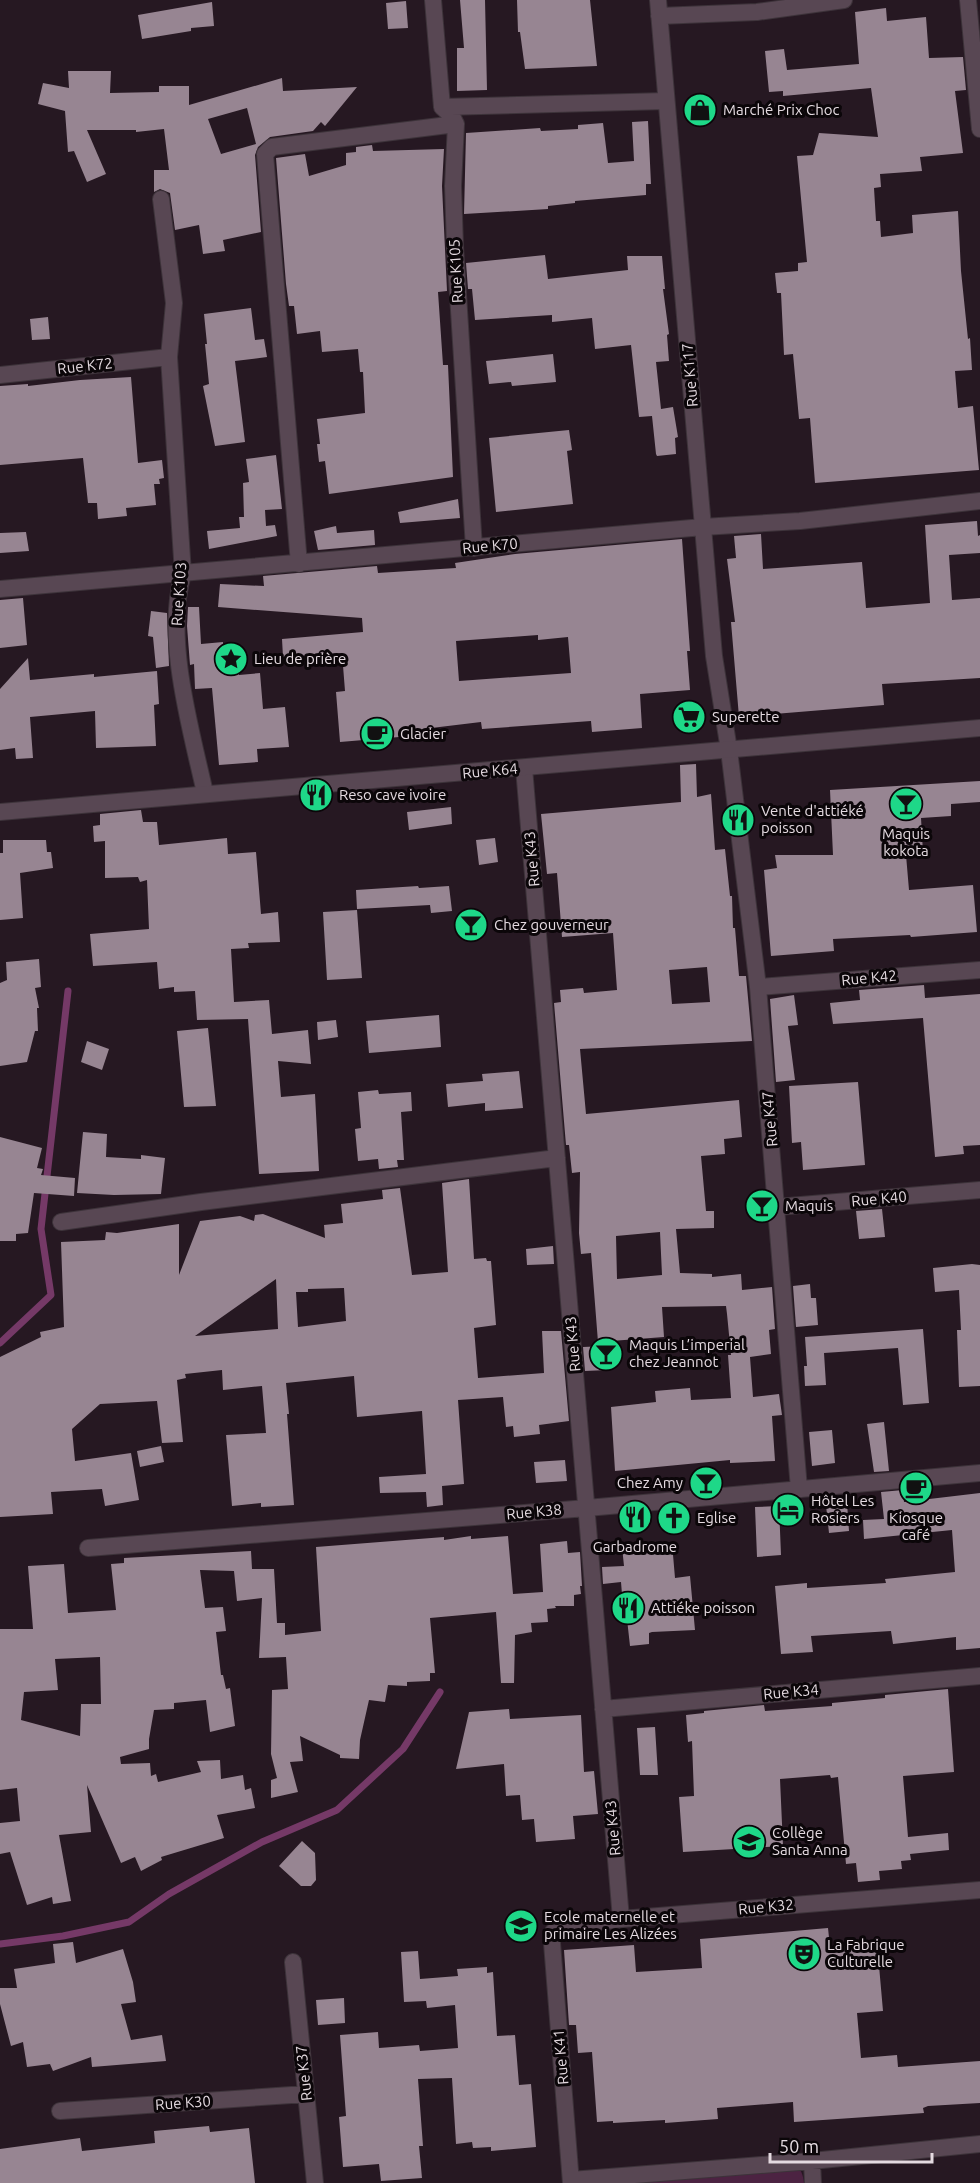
<svg xmlns="http://www.w3.org/2000/svg" width="980" height="2183" font-family="Ubuntu,sans-serif">
<style>
.green{fill:#4c2342}
.lines{fill:none;stroke-linecap:round;stroke-linejoin:round}
.stream{stroke:#753967;stroke-width:7}
.building{fill:#978592;fill-rule:evenodd}
.minor-casing{stroke:#3d333a;stroke-width:18}
.tertiary-casing{stroke:#3d333a;stroke-width:18}
.minor{stroke:#584753;stroke-width:16}
.tertiary{stroke:#584753;stroke-width:16}
.labels{text-anchor:middle;stroke-width:6;stroke-linejoin:round;paint-order:stroke}
.poi-label{font-size:15px;fill:#e4dae0;stroke:#0b0609;text-anchor:start}
.street-label{font-size:15px;fill:#e4dae0;stroke:#0b0609}
</style>
<rect width="100%" height="100%" fill="#261822"/>
<path class="green" d="M777 2155C792 2156 803 2168 804 2183H583L602 2171Z"/>
<g class="lines">
<path class="stream" d="M0 1343 51 1295 41 1229 68 991
M0 1944 63 1936 129 1922 169 1894 262 1842 337 1810 403 1749 440 1692"/>
</g>
<path class="building" d="M460 0H485L487 90 457 91V48H464Z
M517 0H590L597 66 525 69 520 32H518Z
M406 1 408 28 388 29 386 3Z
M212 2 214 26 191 28V31L142 39 138 15Z
M886 8 887 21 926 17 929 58 963 57 966 90 955 91 963 153 920 157 922 171 880 174 881 187 874 188 876 221H880L881 237 913 233 912 215 958 211 961 271 968 339 970 338 972 370 955 371 958 408 973 406 979 470 815 483 810 418 799 419 793 354 784 355 781 293H777L775 273 798 271V263L807 262 797 156 813 155 819 133 878 137 871 88 783 96V91L769 92 765 51 784 49 787 70 859 64 855 12Z
M68 71H111L110 93 159 92V86H189V105L282 78 283 91 357 87 325 126 321 122 313 131 270 137 258 147 255 155 261 232 223 240 225 251 203 254 199 225 175 230 170 193 160 189 154 192V170H169L164 129 136 132V130H87L106 174 87 182 74 151 68 152 65 111 38 104 43 83 69 88ZM247 108 256 144 221 154 208 119Z
M648 121 651 184H646V195L575 201V203L548 206V209L464 214 466 133 540 128 541 131 578 129V125L603 123 608 163 634 161 632 122Z
M372 145 373 151 444 149 442 186 447 291 438 292 443 365H448L453 477 329 494 325 461 319 462 317 444H320L317 419 365 413 363 372H360L358 349 322 352 320 331 297 334 294 306H289L286 284 276 158 305 154 309 176 346 165V153L356 152V147Z
M545 255 548 279 628 270 627 256H662L665 289H663L669 334 667 335 669 361 656 362 661 409 673 407 678 437 675 438 676 454 657 456 656 454 652 416 639 417 631 345 595 349 592 318 552 322V315L475 320 472 289H468L466 263Z
M251 308 255 340 264 339 267 357 235 361 245 442 215 446 203 386 209 384 205 344H207L204 314Z
M48 317 50 339 32 340 30 319Z
M553 354 556 382 512 386 511 382 489 384 486 361Z
M131 377 138 463 162 460 164 478 159 479 160 484H154L156 505 126 508 127 516 98 519 97 503H88L83 458 0 465V386L28 384V386L80 380Z
M569 430 572 450 567 451 573 504 496 512 489 438Z
M276 455 282 509 265 510 266 526 275 525 277 536 209 549 207 531 240 528 239 517H244L243 483 249 482 246 459Z
M458 499 460 518 400 523 398 512Z
M977 521 978 536 980 535V553L949 555 952 600 980 598V678L882 684 884 705 739 717 731 622H735L727 559 736 558 734 536 761 534 763 569 862 562 866 608 930 603 925 525Z
M336 526 337 533 374 530 375 545 318 550 314 531Z
M26 532 29 551 0 553V533Z
M682 539 690 651H687L690 690 640 694 642 728 592 732 591 721 482 729 481 722 423 729V735L340 742 336 692 345 691 342 653 283 657 282 639 363 632 362 618 218 607 220 584 264 586 263 576 377 566 378 573 456 568 455 563 515 554ZM538 635V640L568 637 571 673 459 681 456 641Z
M23 598 27 645 0 648V600Z
M188 607H199L201 644 223 642V644L235 643 239 675 260 673 263 709 285 707 289 747 257 749 258 762 219 765 212 688 195 689 194 664 190 665 187 626Z
M151 611 167 613 169 666 156 668 153 637 148 636Z
M28 658 30 680 94 674V677L157 671 159 704 154 705 156 746 96 748 95 711 30 717 33 758 16 759 15 748 0 750V689Z
M696 764 697 797 711 794 715 850 725 849 730 896H732L733 928H735L739 976H746L752 1041 580 1049 586 1114 739 1100 742 1137 724 1139 725 1154 701 1156 706 1211H714V1228L676 1229 680 1273 712 1274V1277L741 1274 742 1290 772 1287 775 1329 769 1330 771 1354 750 1357 753 1397 779 1394 782 1415 772 1416 775 1461 730 1463V1460L615 1471 611 1407 656 1402 655 1391 690 1388 691 1400 731 1398 728 1355H731L727 1314 726 1306 662 1307 664 1337 598 1342 591 1253 581 1254 579 1233 580 1172 572 1173 569 1145H566L554 1003 561 1002 560 990 583 988 584 993 617 990 613 933 562 937 557 873 547 874 541 814 681 802 680 765ZM707 967 710 1002 672 1004 669 970ZM660 1232 662 1275 617 1279 616 1236Z
M980 781V802L951 804V816L921 818 923 853 906 855 909 890 973 885 977 932 911 937 910 935 833 939 834 951 771 956 764 870 777 868 775 855H833L830 790Z
M451 807 452 824 409 830 407 812Z
M141 810 143 822H157L159 845 227 838 228 854 256 852 261 914 278 912 280 942 248 943 249 948 231 949 234 1002 269 1000 272 1034 308 1030 311 1064 278 1061 281 1097 315 1094 319 1171 259 1174 248 1019 197 1020 195 991 174 992V987L159 989 157 962 93 966 90 934 149 929 147 880 140 882 138 877 105 878V841L94 842 93 826 100 825V814Z
M495 838 498 862 479 865 476 840Z
M3 840H46L47 852H51L53 868 20 873 23 918 0 920V853H3Z
M418 886 419 888 449 886 452 911 431 913 430 905 357 909 356 890Z
M357 910 362 978 327 980 323 912Z
M39 959 41 987 35 988 39 1008H37L38 1031H35L27 1062 0 1066V983L7 980 6 962Z
M924 985 925 998 980 994V1145L963 1146 964 1154 935 1157 923 1018 833 1024 830 1003 860 1000 859 990Z
M794 995 798 1025 788 1026 795 1080 776 1082 770 999Z
M439 1015 441 1047 369 1053 366 1021Z
M336 1020 338 1037 318 1040 317 1022Z
M208 1028 216 1106 184 1107 177 1031Z
M87 1041 109 1049 102 1070 81 1062Z
M519 1071 523 1108 485 1111V1103L448 1107 446 1084 483 1081 482 1074Z
M858 1082 865 1165 803 1170 801 1142 792 1143 789 1086Z
M378 1090 379 1094 411 1092 412 1111 401 1112 404 1160H397L398 1167 379 1169 378 1159 358 1161 355 1129 361 1128 358 1092Z
M83 1132 107 1134 106 1157 141 1159V1155L165 1158 161 1194 114 1195 77 1193Z
M0 1137 42 1148 37 1168 43 1169 41 1175 75 1178 74 1196 34 1193 28 1233 16 1234V1241H0Z
M469 1179 474 1259 486 1258 487 1261H491L496 1325 474 1328 478 1378 544 1373 542 1331H561L569 1421 539 1425 540 1434 514 1437 513 1426 506 1427 503 1397 458 1400 464 1484 442 1486 443 1505 427 1507 426 1492 380 1493 379 1477 426 1474 422 1411 357 1417 354 1376 286 1383 289 1414H287L294 1505 261 1507V1503L232 1506 226 1435 266 1433 262 1386 223 1390 222 1370 185 1374 186 1378 177 1380 183 1442 162 1443 157 1401 100 1404 72 1429 75 1461 131 1453 139 1500 105 1506 102 1489 51 1492 53 1514 0 1517V1357L41 1337 40 1332 64 1327 61 1242 105 1240 106 1232 117 1233 179 1224V1275L200 1221 240 1216 254 1221 255 1215 263 1214 325 1238 324 1225 343 1223 341 1204 383 1199 382 1190 400 1188 412 1275 448 1272 442 1183ZM276 1279 278 1329 195 1336ZM344 1288 346 1321 298 1327 296 1292H308V1289Z
M882 1209 885 1237 859 1239 856 1211Z
M553 1246 554 1264 527 1265 526 1249Z
M972 1264 980 1265V1386L959 1387 957 1330H961L959 1290 935 1292 933 1268Z
M810 1284 811 1298H816L818 1325 796 1327 793 1286Z
M923 1329 929 1403 903 1405 898 1348 824 1353 826 1385 805 1386 804 1366H807L805 1337Z
M606 1346 608 1370 585 1371 583 1347Z
M884 1422 889 1471 874 1472 867 1424Z
M832 1430 835 1463 812 1466 809 1432Z
M161 1446 164 1462 140 1467 137 1451Z
M565 1460 567 1481 536 1483 534 1462Z
M903 1490 904 1502 980 1493V1648L956 1650V1637L893 1644 891 1631 811 1636 813 1652 781 1654 775 1586 807 1583V1588L886 1583 885 1579 955 1572 952 1530 864 1539 863 1520 884 1519 881 1492Z
M847 1503 849 1531 829 1533 826 1505Z
M779 1506 781 1555 757 1557 755 1507Z
M471 1536V1539L508 1536 513 1594 543 1592 540 1544 567 1541 568 1553 580 1552 582 1586H580L581 1594 574 1595V1606H555L556 1608 547 1609 548 1622 531 1623 532 1632 515 1635 514 1683H501L496 1612 430 1618 435 1673H430V1681L407 1682V1686L388 1685 385 1702 369 1700 360 1740 359 1759 340 1758V1755L300 1736 303 1761 290 1762 298 1792 271 1798V1780L277 1778 271 1754 272 1690 288 1689 286 1657 259 1658 262 1598 237 1601 234 1571 200 1570 205 1608 223 1607 226 1631 216 1632 221 1675H223L226 1689 230 1688 235 1726 210 1732 206 1700 174 1703V1709L154 1710 149 1739V1749L120 1757 121 1764 150 1763 151 1776 156 1774 158 1782 201 1772 197 1761 220 1760 221 1779 243 1775 245 1790 251 1788 255 1808 217 1815 224 1838 161 1857 162 1860 141 1871 135 1857 121 1863 87 1785 91 1832 59 1835 71 1901 53 1904 52 1897 27 1905 10 1852 0 1854V1823L20 1821 17 1788 0 1790V1629H33L28 1566 64 1564 68 1613 116 1610 111 1564 124 1563V1558L251 1551 252 1569H274L277 1623H285V1635L321 1631 316 1547 444 1537V1540ZM100 1657 101 1704H81L80 1736 21 1720 24 1692 58 1690 55 1659Z
M672 1543 675 1578 690 1576 695 1630 652 1632 649 1633V1644L630 1646 627 1619H624L621 1582 603 1584 602 1567 624 1566 622 1547Z
M948 1689 954 1772 903 1776 908 1837 948 1833 949 1850 910 1854 911 1860 901 1861 902 1869 879 1871 880 1880 858 1882 856 1863 846 1864 838 1777 831 1778 830 1775 780 1779 783 1846 683 1852 679 1797 694 1796 692 1741 688 1742 686 1715 704 1713V1711L764 1705 765 1711 832 1706V1703L885 1698V1695Z
M509 1709 510 1719 581 1715 584 1772 594 1771 598 1814 573 1816 575 1839 536 1842 534 1819 522 1820 520 1795 506 1796 504 1764 456 1769 469 1712Z
M655 1727 658 1775H640L637 1728Z
M302 1841 315 1853 316 1880 311 1886H301L279 1866Z
M828 1928 830 1947 877 1943 883 2011 857 2013 861 2058 897 2055 898 2067 980 2061V2103L928 2106 923 2108 924 2113 794 2122 793 2102 717 2108 718 2119 665 2123V2120L613 2123V2121L597 2122 592 2052 578 2053 576 2025H569L564 1950 634 1945 636 1972 702 1968 700 1939Z
M73 1942 76 1963 123 1949 133 1982 136 2002 121 2004 131 2040 162 2035 166 2061 92 2067 91 2057 53 2071 50 2064 27 2067 23 2042 11 2046 0 2004V1988H17L14 1969 55 1963 53 1944Z
M418 1951 420 1979 458 1976 457 1969 487 1967V1973L493 1972 497 2036 515 2035 519 2085 531 2084 536 2147 491 2151V2147L473 2148 472 2142 456 2144 452 2078 418 2079 423 2146H419L422 2178 381 2181 379 2164 343 2167 339 2117 346 2116 340 2035 378 2032 379 2048 419 2045 420 2051 458 2048 455 2005 427 2008 426 2001 404 2002 401 1952Z
M344 1998 345 2023 318 2025 316 2000Z
M209 2126 210 2132 249 2128 255 2183H0V2149L80 2138 82 2151 155 2143 154 2131Z"/>
<g class="lines">
<g class="minor-casing">
<path id="minor" d="M433 0 442 107 452 116 456 124 453 186 455 247 474 548
M658 0 714 656 729 750 758 987 799 1489
M968 0 980 129
M659 16 757 12 844 0
M442 107 666 101
M161 199 174 303 169 357 183 574C164 638 191 729 205 793
M0 375 169 357
M299 564 265 154 272 147 456 124
M0 589 703 527 800 521 980 501
M524 768 621 1919
M758 987 980 970
M777 1207 980 1190
M61 1222 201 1202 557 1158
M88 1548 587 1508 980 1473
M603 1709 980 1676
M293 1962 315 2183
M60 2111 306 2094
M812 2161 813 2183
M571 2180 812 2161 980 2144
M571 2183 552 1943 553 1932 562 1926 621 1919 980 1890"/>
</g>
<g class="tertiary-casing">
<path id="tertiary" d="M0 812 980 728"/>
</g>
<use href="#minor" class="minor"/>
<use href="#tertiary" class="tertiary"/>
</g>
<defs>
<g id="shop-disc" transform="scale(1.725)"><circle r="9.5" fill="#1ed888" stroke="#0b0609"/><path d="M-5-2.5h2.3a2.7 3.5 0 0 1 5.4 0H5L5.5 6h-11ZM-1.5-2.5h3a1.5 2.3 0 0 0-3 0Z" fill="#111"/></g>
<g id="sight-disc" transform="scale(1.725)"><circle r="9.5" fill="#1ed888" stroke="#0b0609"/><path d="M0-6L1.8-2.2L6-1.7L2.9 1.2L3.7 5.4L0 3.3L-3.7 5.4L-2.9 1.2L-6-1.7L-1.8-2.2Z" fill="#111"/></g>
<g id="supermarket-disc" transform="scale(1.725)"><circle r="9.5" fill="#1ed888" stroke="#0b0609"/><path d="M-6-5.5h2.5l.6 2H6L4.5 2H-2.5L-4.4-4H-6ZM-1.5 3.2a1.3 1.3 0 1 0 .1 0ZM3 3.2a1.3 1.3 0 1 0 .1 0Z" fill="#111"/></g>
<g id="cafe-disc" transform="scale(1.725)"><circle r="9.5" fill="#1ed888" stroke="#0b0609"/><path d="M-5.5-4.5H6V0H3Q3 3.5 0 3.5H-2.5Q-5.5 3.5-5.5 0ZM3-3.2v2h1.7v-2ZM-6 4.5H4V6H-6Z" fill="#111"/></g>
<g id="restaurant-disc" transform="scale(1.725)"><circle r="9.5" fill="#1ed888" stroke="#0b0609"/><path d="M-5-6h1v4h1v-4h1v4h1v-4h1v5L-1.5 .5V6h-2V.5L-5-1ZM5-6V6H3V1.5H1.5Q1.5-4 5-6Z" fill="#111"/></g>
<g id="bar-disc" transform="scale(1.725)"><circle r="9.5" fill="#1ed888" stroke="#0b0609"/><path d="M-6-5H6L.8 .8V4.5H3.5V6h-7V4.5H-.8V.8Z" fill="#111"/></g>
<g id="hotel-disc" transform="scale(1.725)"><circle r="9.5" fill="#1ed888" stroke="#0b0609"/><path d="M-6-4.5h1.5V1H6V5H4.5V3h-9V5H-6ZM-4 0a1.8 1.8 0 1 1 3.6 0ZM.5 0V-2.5h3Q6-2.5 6 0Z" fill="#111"/></g>
<g id="church-disc" transform="scale(1.725)"><circle r="9.5" fill="#1ed888" stroke="#0b0609"/><path d="M-1.2-6h2.4v3.5h3.3v2.4h-3.3V6h-2.4V-.1h-3.3v-2.4h3.3Z" fill="#111"/></g>
<g id="school-disc" transform="scale(1.725)"><circle r="9.5" fill="#1ed888" stroke="#0b0609"/><path d="M0-5L7-2L0 1L-7-2ZM-4 1L0 2.5L4 1V4Q0 6-4 4Z" fill="#111"/></g>
<g id="theatre-disc" transform="scale(1.725)"><circle r="9.5" fill="#1ed888" stroke="#0b0609"/><path d="M-5-5.5Q0-4 5-5.5V0Q5 5 0 6Q-5 5-5 0ZM-3.3-2.5H-1v1.5H-3.3ZM1-2.5H3.3v1.5H1ZM-2.8 1Q0 5.5 2.8 1Z" fill="#111"/></g>
</defs>
<g fill-rule="evenodd">
<use href="#shop-disc" x="700" y="110"/>
<use href="#sight-disc" x="231" y="659"/>
<use href="#supermarket-disc" x="689" y="717"/>
<use href="#cafe-disc" x="377" y="734"/>
<use href="#restaurant-disc" x="316" y="795"/>
<use href="#bar-disc" x="906" y="804"/>
<use href="#restaurant-disc" x="738" y="820"/>
<use href="#bar-disc" x="471" y="925"/>
<use href="#bar-disc" x="762" y="1206"/>
<use href="#bar-disc" x="606" y="1354"/>
<use href="#bar-disc" x="706" y="1483"/>
<use href="#cafe-disc" x="916" y="1488"/>
<use href="#hotel-disc" x="788" y="1510"/>
<use href="#restaurant-disc" x="635" y="1517"/>
<use href="#church-disc" x="674" y="1518"/>
<use href="#restaurant-disc" x="628" y="1608"/>
<use href="#school-disc" x="749" y="1842"/>
<use href="#school-disc" x="521" y="1926"/>
<use href="#theatre-disc" x="804" y="1954"/>
</g>
<g class="labels">
<g class="poi-label">
<text x="723" y="115">Marché Prix Choc</text>
<text x="254" y="664">Lieu de prière</text>
<text x="712" y="722">Superette</text>
<text x="400" y="739">Glacier</text>
<text x="339" y="800">Reso cave ivoire</text>
<text x="761" y="816">Vente d'attiéké<tspan x="761" dy="17">poisson</tspan></text>
<text x="906" y="839" text-anchor="middle">Maquis<tspan x="906" dy="17">kokota</tspan></text>
<text x="494" y="930">Chez gouverneur</text>
<text x="785" y="1211">Maquis</text>
<text x="629" y="1350">Maquis L’imperial<tspan x="629" dy="17">chez Jeannot</tspan></text>
<text x="683" y="1488" text-anchor="end">Chez Amy</text>
<text x="811" y="1506">Hôtel Les<tspan x="811" dy="17">Rosiers</tspan></text>
<text x="697" y="1523">Eglise</text>
<text x="916" y="1523" text-anchor="middle">Kiosque<tspan x="916" dy="17">café</tspan></text>
<text x="635" y="1552" text-anchor="middle">Garbadrome</text>
<text x="651" y="1613">Attiéke poisson</text>
<text x="772" y="1838">Collège<tspan x="772" dy="17">Santa Anna</tspan></text>
<text x="544" y="1922">Ecole maternelle et<tspan x="544" dy="17">primaire Les Alizées</tspan></text>
<text x="827" y="1950">La Fabrique<tspan x="827" dy="17">Culturelle</tspan></text>
</g>
<g class="street-label">
<text transform="translate(456 271) rotate(-93)" y="5">Rue K105</text>
<text transform="translate(85 366) rotate(-6)" y="5">Rue K72</text>
<text transform="translate(690 375) rotate(-95)" y="5">Rue K117</text>
<text transform="translate(490 546) rotate(-5)" y="5">Rue K70</text>
<text transform="translate(179 594) rotate(-86)" y="5">Rue K103</text>
<text transform="translate(490 771) rotate(-5)" y="5">Rue K64</text>
<text transform="translate(532 859) rotate(-95)" y="5">Rue K43</text>
<text transform="translate(869 978) rotate(-5)" y="5">Rue K42</text>
<text transform="translate(770 1119) rotate(-95)" y="5">Rue K47</text>
<text transform="translate(879 1199) rotate(-5)" y="5">Rue K40</text>
<text transform="translate(573 1344) rotate(-95)" y="5">Rue K43</text>
<text transform="translate(534 1512) rotate(-5)" y="5">Rue K38</text>
<text transform="translate(791 1692) rotate(-5)" y="5">Rue K34</text>
<text transform="translate(613 1828) rotate(-95)" y="5">Rue K43</text>
<text transform="translate(766 1907) rotate(-5)" y="5">Rue K32</text>
<text transform="translate(561 2057) rotate(-95)" y="5">Rue K41</text>
<text transform="translate(304 2073) rotate(-96)" y="5">Rue K37</text>
<text transform="translate(183 2103) rotate(-4)" y="5">Rue K30</text>
</g>
</g>
<path d="M770 2153v9h162v-9" fill="none" stroke="#e4dae0" stroke-width="3"/>
<text x="779" y="2153" font-size="18" fill="#e4dae0" stroke="#0b0609" stroke-width="4.5" paint-order="stroke">50 m</text>
</svg>
